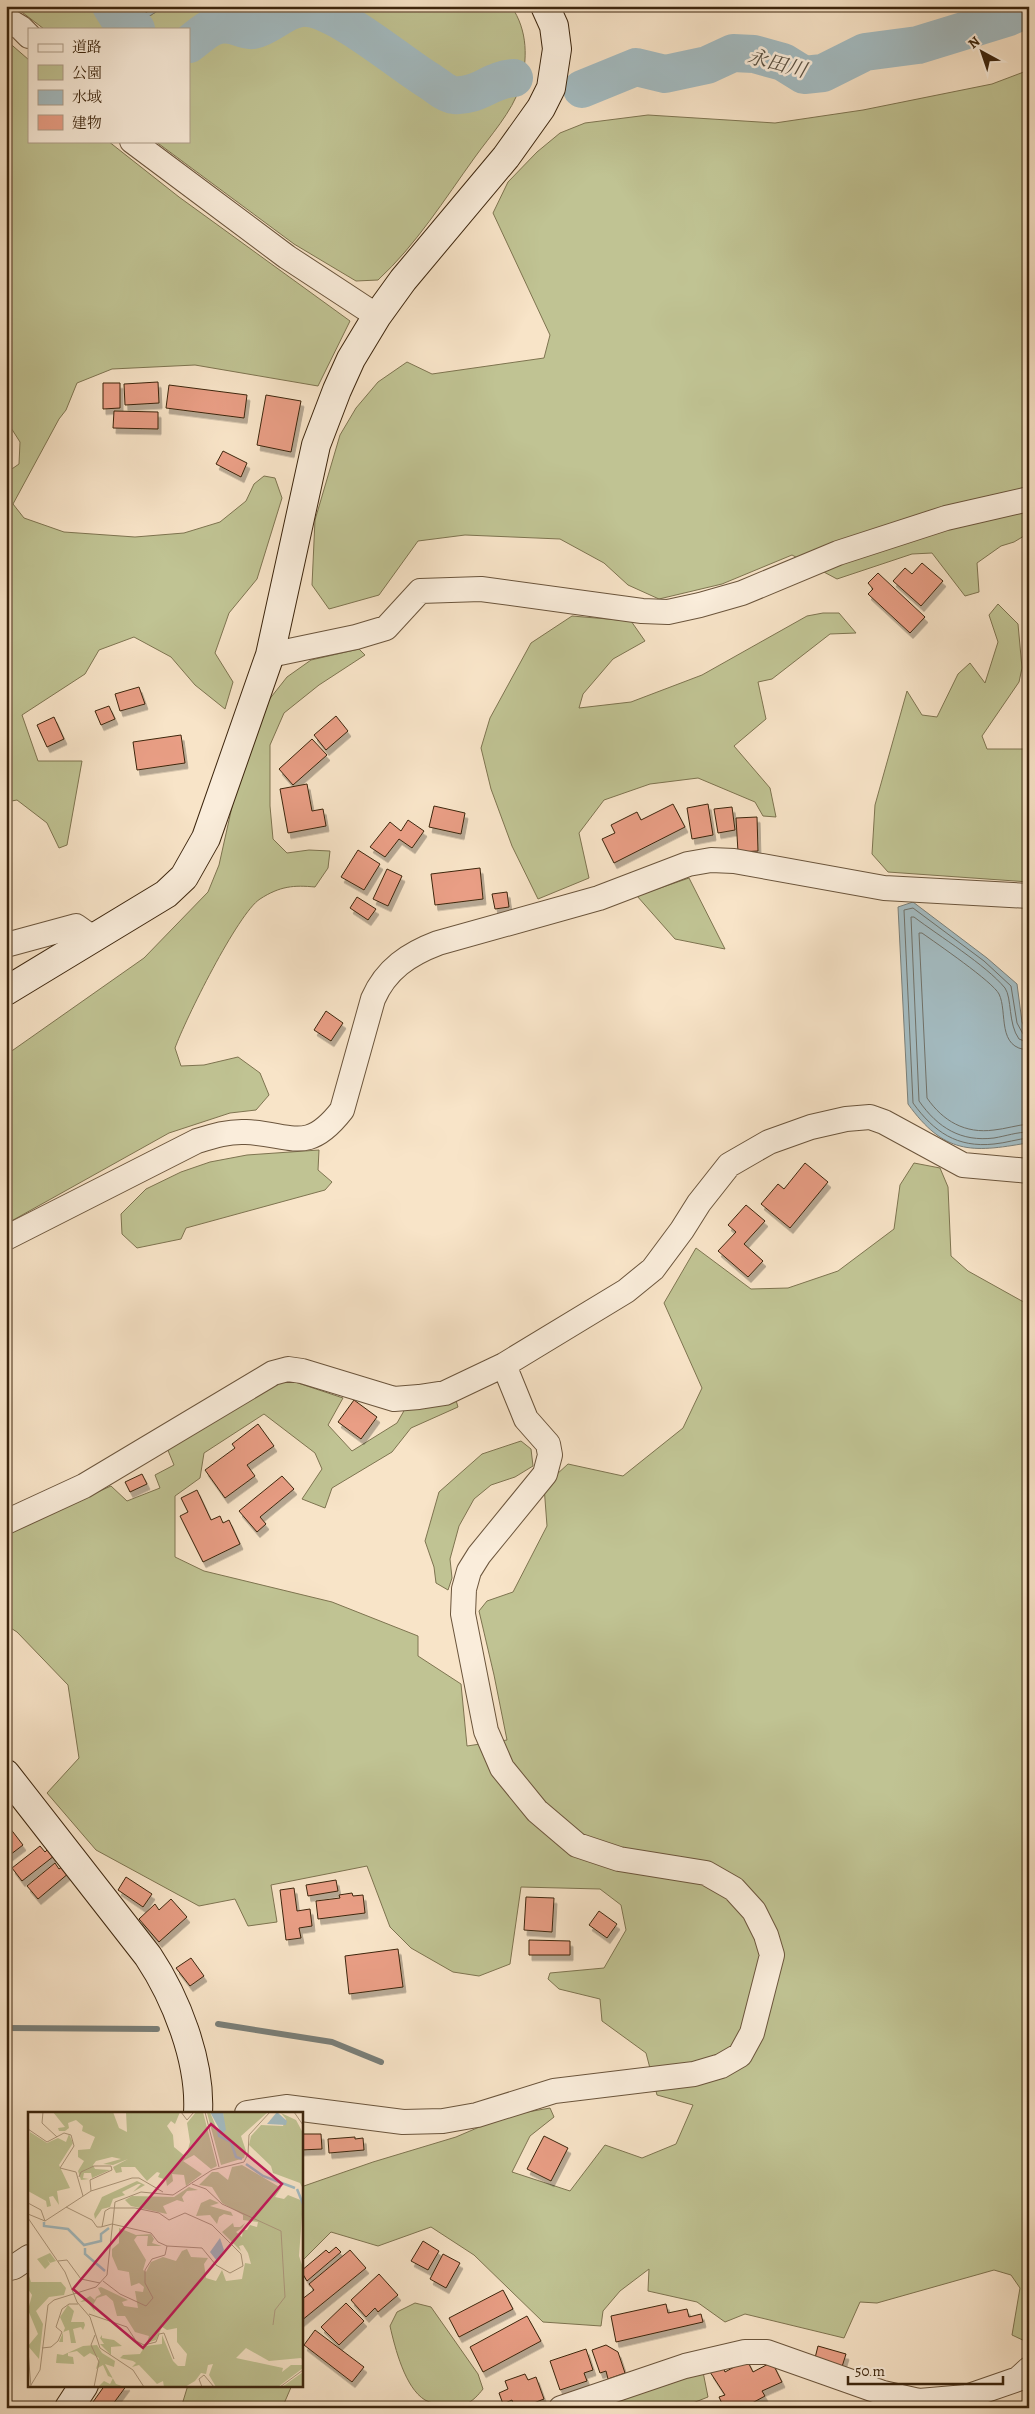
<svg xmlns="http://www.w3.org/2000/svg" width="1035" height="2414" font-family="Alegreya,'Noto Serif JP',serif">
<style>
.green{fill:#c0c393;stroke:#7e7450}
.water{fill:#a3bbc1;stroke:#7a7f79}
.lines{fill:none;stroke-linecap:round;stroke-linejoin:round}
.shore{stroke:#707067;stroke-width:1}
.stream{stroke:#7a7f79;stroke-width:6}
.river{stroke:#a3bbc1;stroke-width:38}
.building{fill:#e99e85;stroke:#3c250d;filter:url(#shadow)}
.street-casing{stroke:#6b553c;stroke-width:26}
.secondary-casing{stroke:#3c250d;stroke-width:30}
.street{stroke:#faeddb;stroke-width:24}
.secondary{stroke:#faeddb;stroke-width:28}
.labels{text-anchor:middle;stroke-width:5;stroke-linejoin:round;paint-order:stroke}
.water-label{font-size:20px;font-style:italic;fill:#5b5243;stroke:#faeddb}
.inset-river{fill:none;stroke:#a3bbc1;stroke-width:2.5}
.inset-road{fill:none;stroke:#ad987d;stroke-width:1}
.view{fill:#c2185b;fill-opacity:0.15;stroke:#c2185b;stroke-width:2.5}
.inset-edge{fill:none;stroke:#3c250d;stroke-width:2.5}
</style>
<defs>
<filter id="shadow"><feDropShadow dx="3" dy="5.5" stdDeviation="0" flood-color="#0004"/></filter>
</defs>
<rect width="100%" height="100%" fill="#f8e4c8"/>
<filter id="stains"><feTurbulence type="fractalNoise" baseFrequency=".004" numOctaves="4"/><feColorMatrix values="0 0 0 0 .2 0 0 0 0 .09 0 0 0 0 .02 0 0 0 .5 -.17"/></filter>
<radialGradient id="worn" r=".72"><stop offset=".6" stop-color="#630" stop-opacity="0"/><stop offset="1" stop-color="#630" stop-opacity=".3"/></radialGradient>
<path class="green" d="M14 6H101L118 17 142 21 165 6H511C528 30 528 60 520 87 512 112 490 136 475 157 444 200 416 245 378 280L356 281 294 244 155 141H189V29H44Z
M6 40 29 60V141H108L179 197 350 321 318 386 195 365 112 369 77 383 66 410 59 419 13 504 24 518 64 532 135 537 184 533 220 522 246 501 254 484 264 476 275 478 282 498 257 579 229 613 215 653 233 682 225 709 195 685 171 657 134 637 99 650 85 674 22 715 38 761H82L67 845 59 848 47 823 17 800 6 802V473L19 464 20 442 6 420Z
M1029 70V533L1014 542 1001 546 977 563 979 592 965 596 932 553 912 554 837 579 792 555 722 584 659 599 628 585 604 563 560 539 465 535 418 541 379 595 329 609 312 585 315 520 340 435 356 408 378 382 407 362 432 374 544 358 550 335 493 213 508 182 537 152 560 133 585 123 648 115 775 123 863 110 992 84Z
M998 604 1018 624 1022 668 1019 682 982 736 987 749H1029V882L888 872 872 854 875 805 907 691 922 715 937 717 958 674 970 663 985 683 998 642 989 615Z
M823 613H839L856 633 830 634 772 679 758 682 766 719 734 746 770 788 776 817 763 816 755 802 698 778 650 784 604 800 579 833 589 878 538 899 512 846 491 789 481 748 490 718 531 643 572 616 631 621 645 641 613 659 583 694 579 708 631 702 702 675 807 616Z
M359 649 365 655 319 685 284 713 270 745V806L273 839 287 853 309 850 330 851 328 868 315 887C294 885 280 886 260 899 238 913 185 1020 175 1048L181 1066 204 1065 238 1057 260 1073 269 1095 256 1110 230 1113 169 1133 6 1224V1055L144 958 208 892 219 865 240 771 268 701 287 677 311 660Z
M689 878 725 949 675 939 637 896Z
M319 1150 318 1170 332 1182 325 1190 186 1228 181 1239 137 1248 122 1234 121 1214 146 1189 181 1172 210 1162 247 1155Z
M914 1163 940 1168 948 1187 951 1256 968 1271 1029 1305V2343L1012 2335 1020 2288 1011 2275 994 2270 877 2303 860 2302 844 2338 745 2314 725 2322 697 2302 648 2291 649 2269 620 2291 603 2311 601 2326 543 2322 474 2255 431 2227 378 2246 331 2232 301 2262V2187L373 2162 456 2137 505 2116 550 2108 554 2117 530 2136 512 2172 570 2191 605 2145 642 2158 676 2144 693 2105 657 2095 646 2053 602 2021 600 1999 559 1989 548 1979 550 1973 604 1968 626 1930 621 1905 600 1889 521 1887 510 1964 479 1976 453 1972 411 1948 390 1927 367 1866 271 1885 277 1922 248 1926 235 1899 199 1906 96 1850 47 1793 79 1758 68 1685 17 1632 6 1625V1533L111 1486 127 1501 160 1488 155 1475 174 1465 167 1448 274 1382H295L343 1398 328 1425 352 1451 397 1423 405 1409 455 1397 458 1407 411 1428 392 1452 332 1488 325 1508 302 1499 322 1469 315 1453 264 1414 204 1453 200 1478 175 1496V1557L204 1571 332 1602 418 1636V1656L461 1684 467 1746 507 1740 494 1675 479 1611 487 1601 513 1592 547 1526 544 1486 568 1464 623 1476 683 1428 702 1388 664 1303 696 1248 751 1289 788 1288 838 1271 894 1229 900 1185Z
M521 1441 531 1449 533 1466 515 1477 491 1485 474 1499 459 1526 450 1559 452 1578 448 1590 436 1583 434 1567 425 1541 439 1492 482 1454Z
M415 2303 431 2307 478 2374 483 2389C473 2402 461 2411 444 2405 438 2404 430 2403 425 2400 405 2388 395 2348 390 2326L397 2312Z
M703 2372 708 2397 680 2408H592Z
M188 2385H292L283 2406 286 2408H181Z"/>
<path class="water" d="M101 6H165L142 21 118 17Z
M913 902 987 958 1017 984 1022 1022 1029 1036 1027 1143C971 1153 944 1154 908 1104L898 907Z"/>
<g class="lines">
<path class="shore" d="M110 6 120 12 141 16 156 6
M1029 1036 1023 1034 1017 1023 1011 986 984 961 913 908 904 910 913 1103C934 1132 957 1148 994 1144 1006 1143 1017 1139 1029 1138
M1029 1043 1019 1039C1008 1024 1012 998 1005 988 986 965 939 936 914 917H911L919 1101C938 1128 961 1142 994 1138 1006 1136 1017 1132 1029 1132
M1029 1050C996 1049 1008 1012 999 994 993 982 936 943 922 933H919L927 1098C943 1121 965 1134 994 1130 1005 1129 1017 1125 1029 1124"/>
<path class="stream" d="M218 2024 332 2042 381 2062
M6 2028 157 2029"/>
<path class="river" d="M111 6 118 17 136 29
M189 44C205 32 214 20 235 26 241 28 247 31 253 30 271 26 283 10 301 8 334 5 400 64 431 82 437 86 446 94 454 95 479 97 491 79 514 78
M582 89 636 67 665 74 707 65 733 53 754 54 783 62 804 75 823 73 865 52 918 45 1009 17 1029 8"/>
</g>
<path class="building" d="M158 382 159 403 125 405 124 384Z
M103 383H120V408L103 409Z
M169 385 247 395 244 418 166 408Z
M266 395 301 401 291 452 257 445Z
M114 411 158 412V429L113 428Z
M223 451 247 463 241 477 216 464Z
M922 563 943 581 921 606 893 581 905 568 912 574Z
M878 573 925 617 910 633 868 594 873 589 868 583Z
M139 687 145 704 120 711 115 694Z
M109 706 115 719 101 725 95 711Z
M336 716 348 731 326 750 314 735Z
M54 717 64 739 47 747 37 725Z
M181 735 185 763 137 770 133 742Z
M312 739 327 755 293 785 279 769Z
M307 784 312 811 323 809 326 826 288 833 280 789Z
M673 804 685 827 614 863 602 839 615 833 611 825 637 812 641 820Z
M708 804 713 835 692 839 687 808Z
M434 806 465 813 461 834 429 827Z
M732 807 735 830 718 833 714 809Z
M757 817 758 851 738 852 736 818Z
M408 820 424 831 412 848 399 839 385 857 370 847 390 822 401 831Z
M358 850 380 864 364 890 341 877Z
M480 868 483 899 435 905 431 874Z
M387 869 402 876 388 906 373 899Z
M507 892 509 907 495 909 492 894Z
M357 897 376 909 368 920 350 908Z
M326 1011 343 1023 331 1041 314 1030Z
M805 1163 828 1182 790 1228 761 1204 778 1184 784 1189Z
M746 1205 765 1221 744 1244 763 1261 748 1277 718 1251 736 1232 728 1225Z
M354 1400 377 1417 361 1439 338 1422Z
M258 1424 274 1446 247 1465 255 1476 225 1498 205 1470 235 1448 232 1444Z
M142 1474 147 1484 130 1492 125 1482Z
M282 1476 294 1489 260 1517 266 1524 257 1532 239 1511Z
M197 1490 211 1520 220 1516 223 1523 229 1520 240 1544 203 1562 180 1516 188 1512 181 1498Z
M6 1823 23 1845 6 1858Z
M40 1846 45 1852 48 1849 54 1856 22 1881 12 1868Z
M55 1863 59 1869 63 1866 69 1873 38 1899 27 1886Z
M126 1877 152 1894 143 1907 118 1890Z
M336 1880 338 1891 308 1896 306 1885Z
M294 1888 297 1911 310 1909 312 1926 299 1928 301 1938 286 1940 280 1890Z
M352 1893 353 1896 363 1895 365 1913 318 1919 316 1901 340 1898 339 1895Z
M526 1897 554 1898 552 1932 524 1930Z
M171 1899 187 1917 159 1942 139 1919 155 1904 159 1910Z
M599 1911 617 1924 607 1938 589 1925Z
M529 1940 570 1941V1955H529Z
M398 1949 403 1987 349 1994 345 1956Z
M191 1958 204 1976 190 1986 176 1968Z
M301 2134H321L322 2149 301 2150Z
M544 2136 568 2148 551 2181 527 2169Z
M355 2137V2139L363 2138 364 2150 329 2153 328 2139Z
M423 2241 439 2251 428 2270 411 2261Z
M336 2247 341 2252 307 2281 301 2271 326 2250 329 2253Z
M350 2250 366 2268 301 2321V2300L314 2290 309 2284Z
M443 2254 460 2263 446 2288 430 2279Z
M379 2274 398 2295 378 2312 375 2308 366 2317 351 2300Z
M503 2290 513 2309 459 2337 449 2318Z
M346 2303 364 2321 339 2345 321 2327Z
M666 2304 668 2313 687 2309 689 2317 701 2314 703 2322 616 2342 611 2316Z
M527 2316 541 2341 483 2372 470 2347Z
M315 2330 364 2367 352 2382 304 2345Z
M606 2345 618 2352 625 2373 608 2379 606 2371 600 2373 592 2350Z
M818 2346 846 2354 841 2370 814 2362Z
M586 2349 593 2370 584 2373 587 2381 560 2390 550 2361Z
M747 2360 753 2372 772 2362 782 2382 762 2391 765 2396 743 2408H724L719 2397 725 2395 710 2372 723 2367 725 2372Z
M525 2374 528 2380 536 2377 544 2399 521 2408H515L512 2400 503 2404 499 2393 508 2389 505 2381Z
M105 2385H127L110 2408H101L93 2402Z
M711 2403 713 2408H700Z"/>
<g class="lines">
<g class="street-casing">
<path id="street" d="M6 19 21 28 29 36
M132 141 287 257 377 316
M270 655 356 637 386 628 420 591 481 589 642 611 668 612 700 605 742 593 838 553 946 518 1029 499
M6 945 76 926 93 938
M6 1238 197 1141C213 1136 229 1131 246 1132 292 1134 307 1155 342 1110L373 999C386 969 409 954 438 943L599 898 688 864 711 860 734 861 884 888 1029 896
M6 1522 84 1486 273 1373 288 1369 302 1371 394 1399 419 1397 445 1393 504 1365 626 1291 653 1269 682 1230 699 1203 729 1165 769 1142 811 1127 846 1119 870 1117 884 1122 963 1165 1029 1171
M247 2113 286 2107 403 2122 443 2121 477 2115 554 2091 694 2074 721 2066 740 2055 752 2033 772 1955 766 1935 754 1911 734 1889 706 1873 619 1859 577 1845 537 1811 502 1768 486 1731 463 1614 464 1589 469 1571 479 1555 545 1474 550 1455 548 1444 526 1419 504 1365
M6 2269 14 2267 29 2257
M561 2408 685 2366 745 2352H767L883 2393 919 2401 966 2397 1018 2379 1029 2369"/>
</g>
<g class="secondary-casing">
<path id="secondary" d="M6 991 166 894 184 877 206 838 270 655 316 445 337 390 351 359 377 316 403 280 506 157 541 108 551 88 557 49 554 26 545 6
M6 1774 148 1956C176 1998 201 2061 198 2113
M69 2408 84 2385"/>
</g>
<use href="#street" class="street"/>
<use href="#secondary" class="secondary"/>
</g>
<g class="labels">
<g class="water-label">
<text transform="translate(777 63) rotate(15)" y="7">永田川</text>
</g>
</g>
<g transform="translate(28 2112)">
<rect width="275" height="275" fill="#f8e4c8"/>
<path d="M25 0H85L91 16 99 20 98 0H152L147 12 143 9 139 14 145 23 146 35 158 45 162 30 159 11 168 0H175L189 54 183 57 166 43 155 49 174 62 158 74 156 63 144 62 145 69 139 74 138 68 130 65 132 61 129 60 119 69 107 55H93L94 60 88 61 85 55 100 47 85 53 75 52 93 47 84 45 68 49 65 53 67 57 82 58 64 66 63 61H56L55 66 61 67 53 68 50 59 56 49 50 45V38L62 37 67 25 54 19 55 14 48 8 40 11 41 16 37 19H31L30 16 37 15ZM182 0 190 20 196 15 195 0H240L213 24 218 39 216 46 193 53 179 1ZM253 1 268 8 275 21V77L272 71 245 61 243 54 221 33 223 24 233 13 255 14 258 7ZM2 20 19 31 30 26 38 30 41 22 45 31 31 53 42 76 29 79 31 93 25 84 21 85 23 94 19 95 18 89 0 79ZM214 53 253 76 247 85 256 87 260 83 275 89 271 144 275 156V249L273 246 241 249 218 236 208 246 255 256 254 260 263 253H275V256L250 275H188L181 263 185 252 180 253 178 262 173 261 167 269 157 275H136L135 269 129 272 111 253 104 255 108 251 105 249 92 246 95 243 112 242 117 234 134 232V223L145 249 150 254H157L159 242 149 230V216L139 218 134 215 128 228 119 231 121 224 107 220 97 204H89L85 189 78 183 69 186 65 193 67 200 59 189 52 190 62 184 67 188 68 185 73 182 70 176 73 175 100 188 94 190 96 194 110 196 107 179 115 180 116 175 111 171 103 174 101 160 90 158 84 144V137L91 131V116L108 123 123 122 126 127 124 131 134 134H119L120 124H109L106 128 118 148 115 158 118 160 123 150 135 145 148 149 154 139 159 137 163 145 180 146 176 152 178 166 188 169 194 158 198 169 214 167 217 151 223 152 220 141 215 133 211 134 213 139 194 120 205 111 206 115H212L217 111 214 116 208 120 214 125 215 118H219L222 113 229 115 230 110 215 108V103L194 91 184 75 171 73 184 60H190L200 68 204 55ZM109 69 117 73 105 80 113 72H110L94 80 97 83 85 87 82 95 74 97 67 107 66 102 74 85ZM161 75 170 78 159 79 154 85 156 90 149 88 135 94 139 102 103 94 97 88 104 84 146 85ZM182 87 191 91 182 94 203 100 205 104 196 102 191 105 189 112 182 103 168 104 173 91ZM22 141 28 149 22 151 19 147 22 152 17 157 9 147ZM0 161 3 170H33L38 176 36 183 21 185 8 199 15 212 11 247 0 234 10 222 0 198 4 183 0 177ZM40 193 46 199 43 210H56L57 213 55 218 53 215 45 217 48 231H43L41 218 35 220V230H31L37 216 32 205ZM74 223V226L86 228 94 234 83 235V243L72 232H76L72 226ZM69 233 74 241 87 249 86 255 77 252 88 272 97 275 71 274 76 269 82 272 85 266 80 264 75 253 68 257 71 246 62 241 56 245 49 239 40 241V244L45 245 46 252 28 251 29 242 35 243 55 234ZM275 260V275H254Z" fill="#c0c393"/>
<path d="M195 0 198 18 194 22 182 0ZM249 0 259 9 258 13 239 12ZM192 126 196 138 189 149 182 140Z" fill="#a3bbc1"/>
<path class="inset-river" d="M190 18 191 24 203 30 208 45 214 47M218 52 235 64 267 76M269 77 275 92M16 110V114L40 117 56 133 73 129V122L81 116M57 136V142L77 159"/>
<path class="inset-road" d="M15 0 14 11 29 25M153 0 159 8 166 0M177 0 191 55M266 0 275 13M0 17 19 30 36 21 43 23 46 34 32 56 48 60 55 84M51 65 53 60 66 54H83L84 58 62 68 63 79M164 72 178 77 194 92 253 119 257 185 247 198 245 213M0 91 13 98 17 109M38 95 64 108 69 115H73L84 112 123 121 130 130 139 134 174 136 188 153 202 161 215 154 213 142 184 113 157 101 141 108 131 101 107 96H82L77 99 74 115M0 102 17 109 63 79 104 66H111L135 80M0 106 37 160 49 190 62 205 72 236 105 258 116 275M30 149 39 148 53 167 72 171M75 169 92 182 118 194 125 186 117 171V158L124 147 137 143 139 134M61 202 99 215 108 229 116 233 128 230 131 222 136 221 146 247M14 236 23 235 30 229 34 220 28 215 34 197 41 192H50M0 239 3 275M3 273 12 258 20 193 26 188 68 175 79 163 87 90 113 80 145 83 184 58 216 50 220 42 221 23 242 0M19 275H42M66 275 71 250 63 233 67 223M174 275 171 267 176 263 186 275M252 275 275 258"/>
<path class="view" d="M183 12 254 72 115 236 45 177Z"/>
<rect width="275" height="275" class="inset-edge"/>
</g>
<rect width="1035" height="2414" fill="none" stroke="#f8e4c8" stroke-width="25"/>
<rect x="8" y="8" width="1020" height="2399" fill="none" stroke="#3c250d" stroke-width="2.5"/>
<rect x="12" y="12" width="1010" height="2389" fill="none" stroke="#3c250d"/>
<rect x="28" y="28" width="162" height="115" fill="#faeddb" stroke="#ae9d89"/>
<rect x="38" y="44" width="25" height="8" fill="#faeddb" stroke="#ae9d89"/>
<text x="72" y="52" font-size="15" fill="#3c250d">道路</text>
<rect x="38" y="65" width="25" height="15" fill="#c0c393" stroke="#ae9d89"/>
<text x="72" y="78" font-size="15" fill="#3c250d">公園</text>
<rect x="38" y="90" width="25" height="15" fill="#a3bbc1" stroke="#ae9d89"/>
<text x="72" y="102" font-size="15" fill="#3c250d">水域</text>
<rect x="38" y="115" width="25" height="15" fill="#e99e85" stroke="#ae9d89"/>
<text x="72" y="128" font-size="15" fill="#3c250d">建物</text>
<g transform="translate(982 52) rotate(320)" stroke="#faeddb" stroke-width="4" paint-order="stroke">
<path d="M0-4L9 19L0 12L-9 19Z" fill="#3c250d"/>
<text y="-8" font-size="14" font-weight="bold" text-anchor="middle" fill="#3c250d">N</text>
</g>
<path d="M848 2376v8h155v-8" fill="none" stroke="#3c250d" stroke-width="2.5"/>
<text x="855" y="2376" font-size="15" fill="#3c250d" stroke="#faeddb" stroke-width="4" paint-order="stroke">50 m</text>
<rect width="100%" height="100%" filter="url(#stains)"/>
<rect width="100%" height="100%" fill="url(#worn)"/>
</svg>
